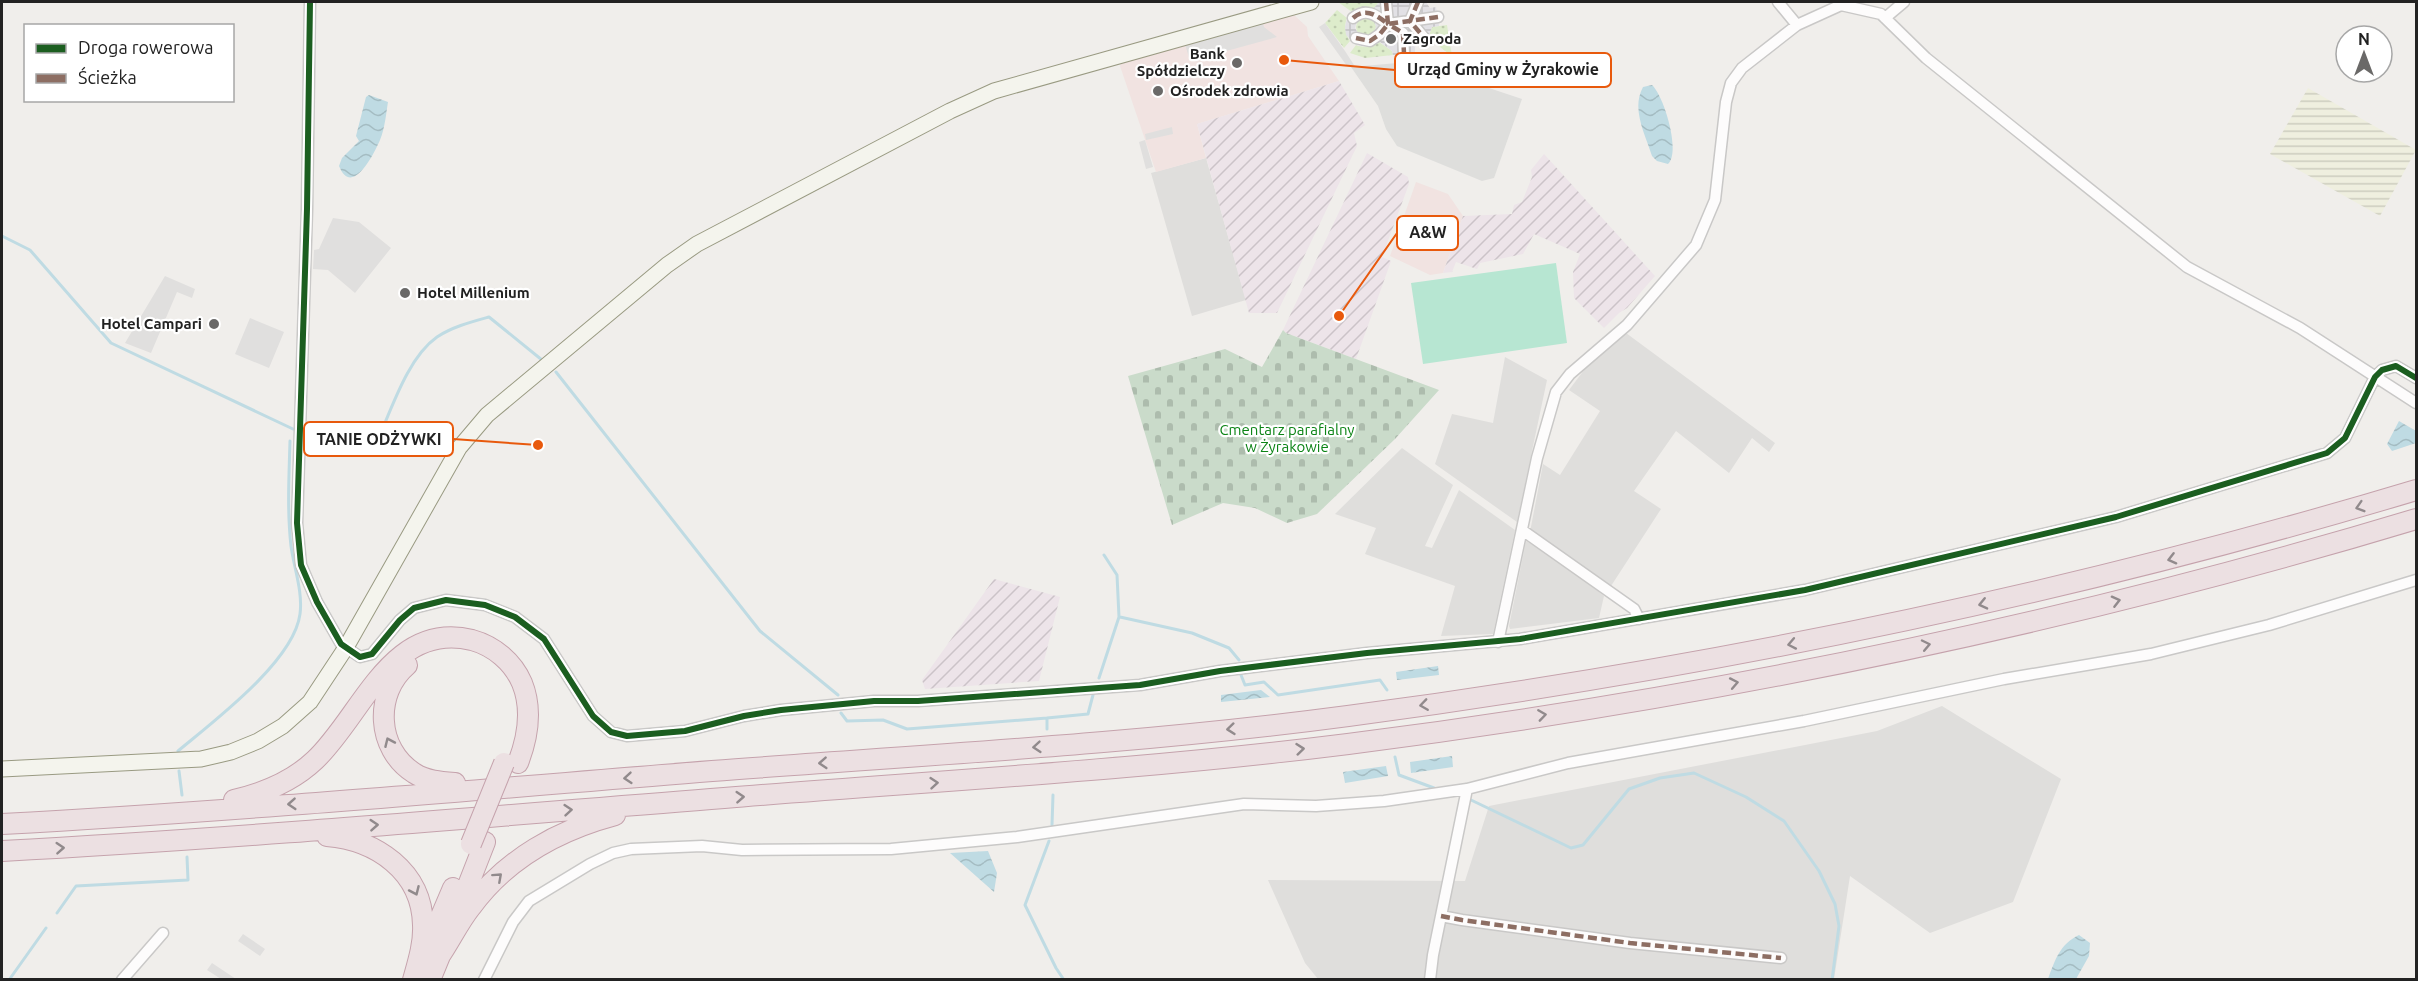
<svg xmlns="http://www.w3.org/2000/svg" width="2418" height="981" font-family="Ubuntu,sans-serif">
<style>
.residential{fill:#dfdedc}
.commercial{fill:#f1e3e1}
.industrial{fill:url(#industrial-furrows)}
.religious{fill:#dededc}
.farmland{fill:url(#farmland-rules)}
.grass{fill:url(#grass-dots)}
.cemetery{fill:url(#cemetery-stones)}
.pitch{fill:#b7e6d2}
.parking{fill:#e0dfde}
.plaza{fill:url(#plaza-grid);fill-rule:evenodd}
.water{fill:url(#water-waves)}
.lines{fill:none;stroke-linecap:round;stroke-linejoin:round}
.stream{stroke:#bfdbe3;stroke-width:3}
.street-casing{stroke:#c9c8c7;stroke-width:13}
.secondary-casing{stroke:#999a82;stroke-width:17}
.highway-casing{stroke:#c5a2ac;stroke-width:22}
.street{stroke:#fdfcfc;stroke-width:10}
.secondary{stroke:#f4f4ed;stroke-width:15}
.highway{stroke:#ece0e2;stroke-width:20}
.highway-bridge-casing{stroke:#c5a2ac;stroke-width:22;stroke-linecap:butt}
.highway-bridge{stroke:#ece0e2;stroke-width:20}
.quiet{stroke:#8d6e63;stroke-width:4.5;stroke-dasharray:9 4.5;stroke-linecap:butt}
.cycleway-casing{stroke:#fff;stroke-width:10}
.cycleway{stroke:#1b5e20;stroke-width:6}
.oneway{stroke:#918a8c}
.poi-dot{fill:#6a6968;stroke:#fff;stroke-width:2}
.labels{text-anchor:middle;stroke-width:4.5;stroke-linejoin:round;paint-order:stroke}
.poi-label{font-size:15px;font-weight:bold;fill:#222;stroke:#fff;text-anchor:start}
.park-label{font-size:15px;fill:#0c8416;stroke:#fff}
.leader{fill:none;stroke:#e8590c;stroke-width:2}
.callout-dot{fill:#e8590c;stroke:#fff;stroke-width:2}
.callout{fill:#fff;stroke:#e8590c;stroke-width:2}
.callout-label{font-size:16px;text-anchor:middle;font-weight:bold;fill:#222}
</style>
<defs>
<pattern id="industrial-furrows" width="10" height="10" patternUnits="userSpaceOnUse" patternTransform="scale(1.5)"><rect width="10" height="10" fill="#ede4e9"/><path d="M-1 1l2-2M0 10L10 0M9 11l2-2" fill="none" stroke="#cbc3c8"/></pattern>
<pattern id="farmland-rules" width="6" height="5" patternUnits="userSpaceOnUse" patternTransform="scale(1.5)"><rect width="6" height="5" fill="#efefdf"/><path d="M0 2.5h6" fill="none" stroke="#cdcdbf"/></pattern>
<pattern id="grass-dots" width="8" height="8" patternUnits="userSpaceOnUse" patternTransform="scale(1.5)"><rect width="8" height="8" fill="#ddeccb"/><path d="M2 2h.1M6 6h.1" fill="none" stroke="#bdcaae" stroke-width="1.8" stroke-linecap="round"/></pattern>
<pattern id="cemetery-stones" width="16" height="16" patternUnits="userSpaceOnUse" patternTransform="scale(1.5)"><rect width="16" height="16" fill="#cadbca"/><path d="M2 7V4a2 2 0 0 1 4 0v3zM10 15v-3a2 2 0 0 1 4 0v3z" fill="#adbcad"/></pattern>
<pattern id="plaza-grid" width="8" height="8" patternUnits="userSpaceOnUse" patternTransform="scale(1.5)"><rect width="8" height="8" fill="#e2e1e5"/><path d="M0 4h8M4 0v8" fill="none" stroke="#c2c1c4"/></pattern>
<pattern id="water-waves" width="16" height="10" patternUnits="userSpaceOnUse" patternTransform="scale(1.5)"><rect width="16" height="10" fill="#bfdbe3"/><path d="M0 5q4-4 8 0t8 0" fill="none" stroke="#a4bcc2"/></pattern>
</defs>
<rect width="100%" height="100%" fill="#f0eeeb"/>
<path class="residential" d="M1206 158 1246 300 1192 316 1151 173Z
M1626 333 1775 443 1769 452 1752 438 1729 473 1676 431 1634 491 1661 509 1611 586 1530 532 1543 464 1560 475 1600 411 1569 390 1590 362Z
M1505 357 1547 380 1517 522 1435 464 1452 414 1493 423Z
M1402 448 1453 485 1425 546 1432 548 1459 490 1515 530 1493 634 1441 636 1455 586 1365 554 1376 528 1335 514Z
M1526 541 1558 560 1604 596 1599 618 1510 629 1509 626Z
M1942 706 2061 779 2013 902 1930 933 1850 876 1834 979H1318L1305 963 1268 880 1465 881 1489 806 1877 731Z"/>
<path class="commercial" d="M1293 14 1307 27 1308 36 1339 81 1197 124 1206 158 1156 172 1120 66 1122 61Z
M1416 182 1448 194 1463 216 1443 273 1430 275 1390 256Z"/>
<path class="industrial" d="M1339 81 1365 125 1354 133 1357 146 1277 313H1249L1197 124Z
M1367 153 1408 177 1409 184 1382 257 1391 261 1356 359 1286 333 1283 330Z
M1544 154 1655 276 1627 308 1619 313 1604 328 1574 298 1573 272 1580 254 1534 234 1523 254 1480 263 1477 269 1456 262 1452 272 1443 273 1463 216 1512 214 1514 205 1522 202 1532 177 1531 170Z
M994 579 1060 597 1039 681 925 689 922 680Z"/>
<path class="religious" d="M1479 56 1476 74 1489 88 1522 99 1494 178 1482 181 1397 146 1386 129 1378 106 1351 67Z"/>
<path class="farmland" d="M2308 88 2416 150 2380 216 2270 154Z"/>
<path class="grass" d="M1338 2H1379L1374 8 1360 7 1352 12Z
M1337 10 1347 18C1344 25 1345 34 1350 41L1344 48 1325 23Z
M1356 27a10 10 0 1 1 20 0a10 10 0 1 1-20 0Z
M1447 25 1452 56 1428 38 1432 27Z
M1379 42 1392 51 1393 55 1365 58 1350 53 1356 45C1363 48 1373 47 1379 42Z"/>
<path class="cemetery" d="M1283 330 1286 333 1439 390 1395 439 1317 514 1287 523 1255 508 1223 503 1172 525 1128 376 1225 349 1262 367Z"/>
<path class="pitch" d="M1556 263 1567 343 1423 364 1411 283Z"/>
<path class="parking" d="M1263 23 1264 27 1277 37 1190 61 1185 44Z
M1325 23 1345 51 1354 65 1347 66 1319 27Z
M1172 127 1173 134 1146 140 1145 134Z
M1145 140 1153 167 1146 169 1139 142Z
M333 218 359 222 391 248 355 293 328 270 313 269 314 250 319 249Z
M165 276 195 289 192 298 177 292 151 353 125 343Z
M250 318 284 332 269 368 235 354Z
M243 934 265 949 260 956 238 941Z
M212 963 236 979H221L207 970Z"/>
<path class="plaza" d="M1379 2H1426L1430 8 1436 7 1439 26 1432 27 1428 38 1415 47V53L1393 55 1392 51 1380 42 1370 47 1356 45 1346 35 1345 27 1347 18 1354 10 1363 6 1374 8ZM1364 17 1372 19 1376 26 1374 33 1367 37 1359 35 1355 28 1357 21Z"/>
<path class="water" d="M1652 85C1664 96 1681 152 1668 164L1657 161 1652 156C1645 134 1631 109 1643 87Z
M369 95 388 102C386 114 385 128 380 140 374 154 352 198 339 166L342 158 359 141 356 136 366 97Z
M2399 421 2416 431V443L2392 451 2387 444Z
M1438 666 1439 675 1397 680 1396 672Z
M1261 690 1270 697 1221 702V695Z
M1452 756 1453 767 1411 773 1410 762Z
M1386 766 1388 776 1345 783 1343 772Z
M988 851 997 873 994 892 950 853Z
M2079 935 2090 943 2089 956 2076 979H2048C2055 960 2060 944 2079 935Z"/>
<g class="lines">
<path class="stream" d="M2 236 30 250 111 343 293 429
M556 372 760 631 838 695
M307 431 376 444C391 411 407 358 437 337 452 327 471 322 489 317L542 360
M1120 617 1192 633 1229 648 1239 660
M1241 675 1245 685 1264 682 1278 695 1380 680 1387 690
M1099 678 1119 617 1117 575 1104 555
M841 713 847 721 883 720 907 729 1047 718
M1047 729V718L1088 714 1093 695
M178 751C214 721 294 661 300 614 303 592 294 568 291 546 287 511 289 476 290 441
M1395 757 1399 775 1434 788
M179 771 182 795
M1471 800 1571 848 1583 845 1629 789 1660 778 1694 773 1746 797 1784 821 1819 871 1835 904 1839 926 1832 980
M1052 825 1053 795
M1049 841 1025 905 1056 968 1064 980
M57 913 76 886 188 880 187 857
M9 980 46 928"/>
<g class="street-casing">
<path id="street" d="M310 2 307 209 297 523 301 565 317 602 341 644 360 657 372 654 400 620 414 608 446 600 485 605 515 617 544 639 593 716 611 732 627 736 685 731 744 716 781 710 874 701H918L1140 685 1220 671 1367 653 1520 639 1805 590 2116 517 2327 453 2345 438 2375 377 2382 370 2396 366 2416 378
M1386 2 1388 24 1403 33 1404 54
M1418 2 1410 21 1426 40
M1778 2 1797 25
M1353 18C1366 7 1376 15 1388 24
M1885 18 1904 2
M1356 38 1370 41 1380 34 1388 24 1438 17
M1522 530 1634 609 1639 619
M1498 642 1537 458 1556 392 1570 374 1627 325 1696 245 1715 200 1726 102 1731 83 1742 68 1797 25 1841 5 1881 14 1926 58 2187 267 2300 328 2416 403
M1441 916 1462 920 1630 943 1781 958
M122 980 163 933
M484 980 513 922 529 901 590 864 613 853 631 849 702 846 742 850 891 849 1017 837 1244 804 1316 806 1384 801 1467 789 1568 763 1804 721 2004 679 2151 654 2269 625 2416 580
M1430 980 1433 955 1467 789"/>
</g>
<g class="secondary-casing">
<path id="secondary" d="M2 769 201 759 231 752 258 741 283 726 310 702 345 649 459 448 487 415 667 265 697 244 950 111 994 91 1311 2"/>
</g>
<g class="highway-casing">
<path id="highway" d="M407 665C374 693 376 749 414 773 426 781 441 782 455 783
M234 800C264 793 293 781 315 760 362 716 391 620 472 640 494 646 513 662 522 683 533 710 528 737 518 763
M2 824C239 811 475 790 712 771 924 755 1137 744 1348 716 1710 668 2067 595 2416 490
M327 836C376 840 422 871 423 925 424 943 418 962 413 980
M2 851C243 838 483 817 724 798 932 781 1141 770 1348 744 1709 698 2068 624 2416 519
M456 916 485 842
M427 949 453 888
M439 957C450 941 459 922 471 907 506 859 559 830 615 815
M430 980 444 946"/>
</g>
<use href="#street" class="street"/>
<use href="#secondary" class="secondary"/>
<use href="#highway" class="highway"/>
<g class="highway-bridge-casing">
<path id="highway-bridge" d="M471 844 504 763"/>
</g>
<use href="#highway-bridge" class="highway-bridge"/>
<path class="quiet" d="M1386 2 1388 24 1403 33 1404 54
M1418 2 1410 21 1426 40
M1353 18C1366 7 1376 15 1388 24
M1356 38 1370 41 1380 34 1388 24 1438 17
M1441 916 1462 920 1630 943 1781 958"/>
<g class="cycleway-casing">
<path id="cycleway" d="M310 2 307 209 297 523 301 565 317 602 341 644 360 657 372 654 400 620 414 608 446 600 485 605 515 617 544 639 593 716 611 732 627 736 685 731 744 716 781 710 874 701H918L1140 685 1220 671 1367 653 1520 639 1805 590 2116 517 2327 453 2345 438 2375 377 2382 370 2396 366 2416 378"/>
</g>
<use href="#cycleway" class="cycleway"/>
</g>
<defs><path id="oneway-chevron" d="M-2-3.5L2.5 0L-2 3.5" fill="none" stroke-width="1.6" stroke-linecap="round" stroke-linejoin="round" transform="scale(1.5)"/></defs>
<g class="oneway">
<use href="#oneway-chevron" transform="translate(2360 507) rotate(163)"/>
<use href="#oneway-chevron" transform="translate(2172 559) rotate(166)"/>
<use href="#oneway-chevron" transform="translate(2116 601) rotate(-14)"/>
<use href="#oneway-chevron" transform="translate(1983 604) rotate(167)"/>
<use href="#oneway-chevron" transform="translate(1792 644) rotate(169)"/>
<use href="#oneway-chevron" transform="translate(1926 645) rotate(-12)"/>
<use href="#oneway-chevron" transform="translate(1734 683) rotate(-11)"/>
<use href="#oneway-chevron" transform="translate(1424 705) rotate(172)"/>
<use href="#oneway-chevron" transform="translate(1542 715) rotate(-8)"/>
<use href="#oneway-chevron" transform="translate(1231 729) rotate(174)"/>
<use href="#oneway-chevron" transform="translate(389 742) rotate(-114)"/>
<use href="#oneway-chevron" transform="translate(1037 747) rotate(175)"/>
<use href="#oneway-chevron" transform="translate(1300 749) rotate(-6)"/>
<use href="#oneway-chevron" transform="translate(823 763) rotate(176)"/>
<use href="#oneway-chevron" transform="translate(628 778) rotate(175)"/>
<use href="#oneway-chevron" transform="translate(934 783) rotate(-5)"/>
<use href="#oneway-chevron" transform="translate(740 797) rotate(-4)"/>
<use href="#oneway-chevron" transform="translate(292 804) rotate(176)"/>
<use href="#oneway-chevron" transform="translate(568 810) rotate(-5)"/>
<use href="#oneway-chevron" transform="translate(374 825) rotate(-4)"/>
<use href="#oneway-chevron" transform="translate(60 848) rotate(-4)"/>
<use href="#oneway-chevron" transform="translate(498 877) rotate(-42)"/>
<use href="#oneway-chevron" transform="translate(415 891) rotate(66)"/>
</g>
<g class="poi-dot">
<circle cx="1391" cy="39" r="6"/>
<circle cx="1237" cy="63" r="6"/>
<circle cx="1158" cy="91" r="6"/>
<circle cx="405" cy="293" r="6"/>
<circle cx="214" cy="324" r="6"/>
</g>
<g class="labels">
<g class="poi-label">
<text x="1403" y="44">Zagroda</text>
<text x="1225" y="59" text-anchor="end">Bank<tspan x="1225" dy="17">Spółdzielczy</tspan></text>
<text x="1170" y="96">Ośrodek zdrowia</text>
<text x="417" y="298">Hotel Millenium</text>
<text x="202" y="329" text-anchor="end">Hotel Campari</text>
</g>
<g class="park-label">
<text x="1287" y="435">Cmentarz parafialny<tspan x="1287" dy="17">w Żyrakowie</tspan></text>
</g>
</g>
<path class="leader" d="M1284 60L1395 70M1339 316L1397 233M538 445L453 439"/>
<g class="callout-dot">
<circle cx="1284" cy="60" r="6"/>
<circle cx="1339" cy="316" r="6"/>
<circle cx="538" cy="445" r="6"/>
</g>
<g class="callout">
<rect x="1395" y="53" width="216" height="34" rx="6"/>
<rect x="1397" y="216" width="61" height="34" rx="6"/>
<rect x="304" y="422" width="149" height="34" rx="6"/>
</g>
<g class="callout-label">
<text x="1503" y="75">Urząd Gminy w Żyrakowie</text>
<text x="1428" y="238">A&amp;W</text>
<text x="379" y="445">TANIE ODŻYWKI</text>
</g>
<rect width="2418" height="981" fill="none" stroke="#222222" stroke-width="6"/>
<rect x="24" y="24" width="210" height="78" fill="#ffffff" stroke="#a7a7a7" stroke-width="1.5"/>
<rect x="36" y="44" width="30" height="9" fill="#1b5e20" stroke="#a7a7a7" stroke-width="1.5"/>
<text x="78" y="54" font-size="18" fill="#222222">Droga rowerowa</text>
<rect x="36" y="74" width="30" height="9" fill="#8d6e63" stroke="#a7a7a7" stroke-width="1.5"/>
<text x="78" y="84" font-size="18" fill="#222222">Ścieżka</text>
<g transform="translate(2364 54)"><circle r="28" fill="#ffffff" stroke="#a7a7a7" stroke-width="1.5"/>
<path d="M0-4.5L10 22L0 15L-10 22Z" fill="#6a6968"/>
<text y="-9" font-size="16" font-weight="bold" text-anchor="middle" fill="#222222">N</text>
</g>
</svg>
